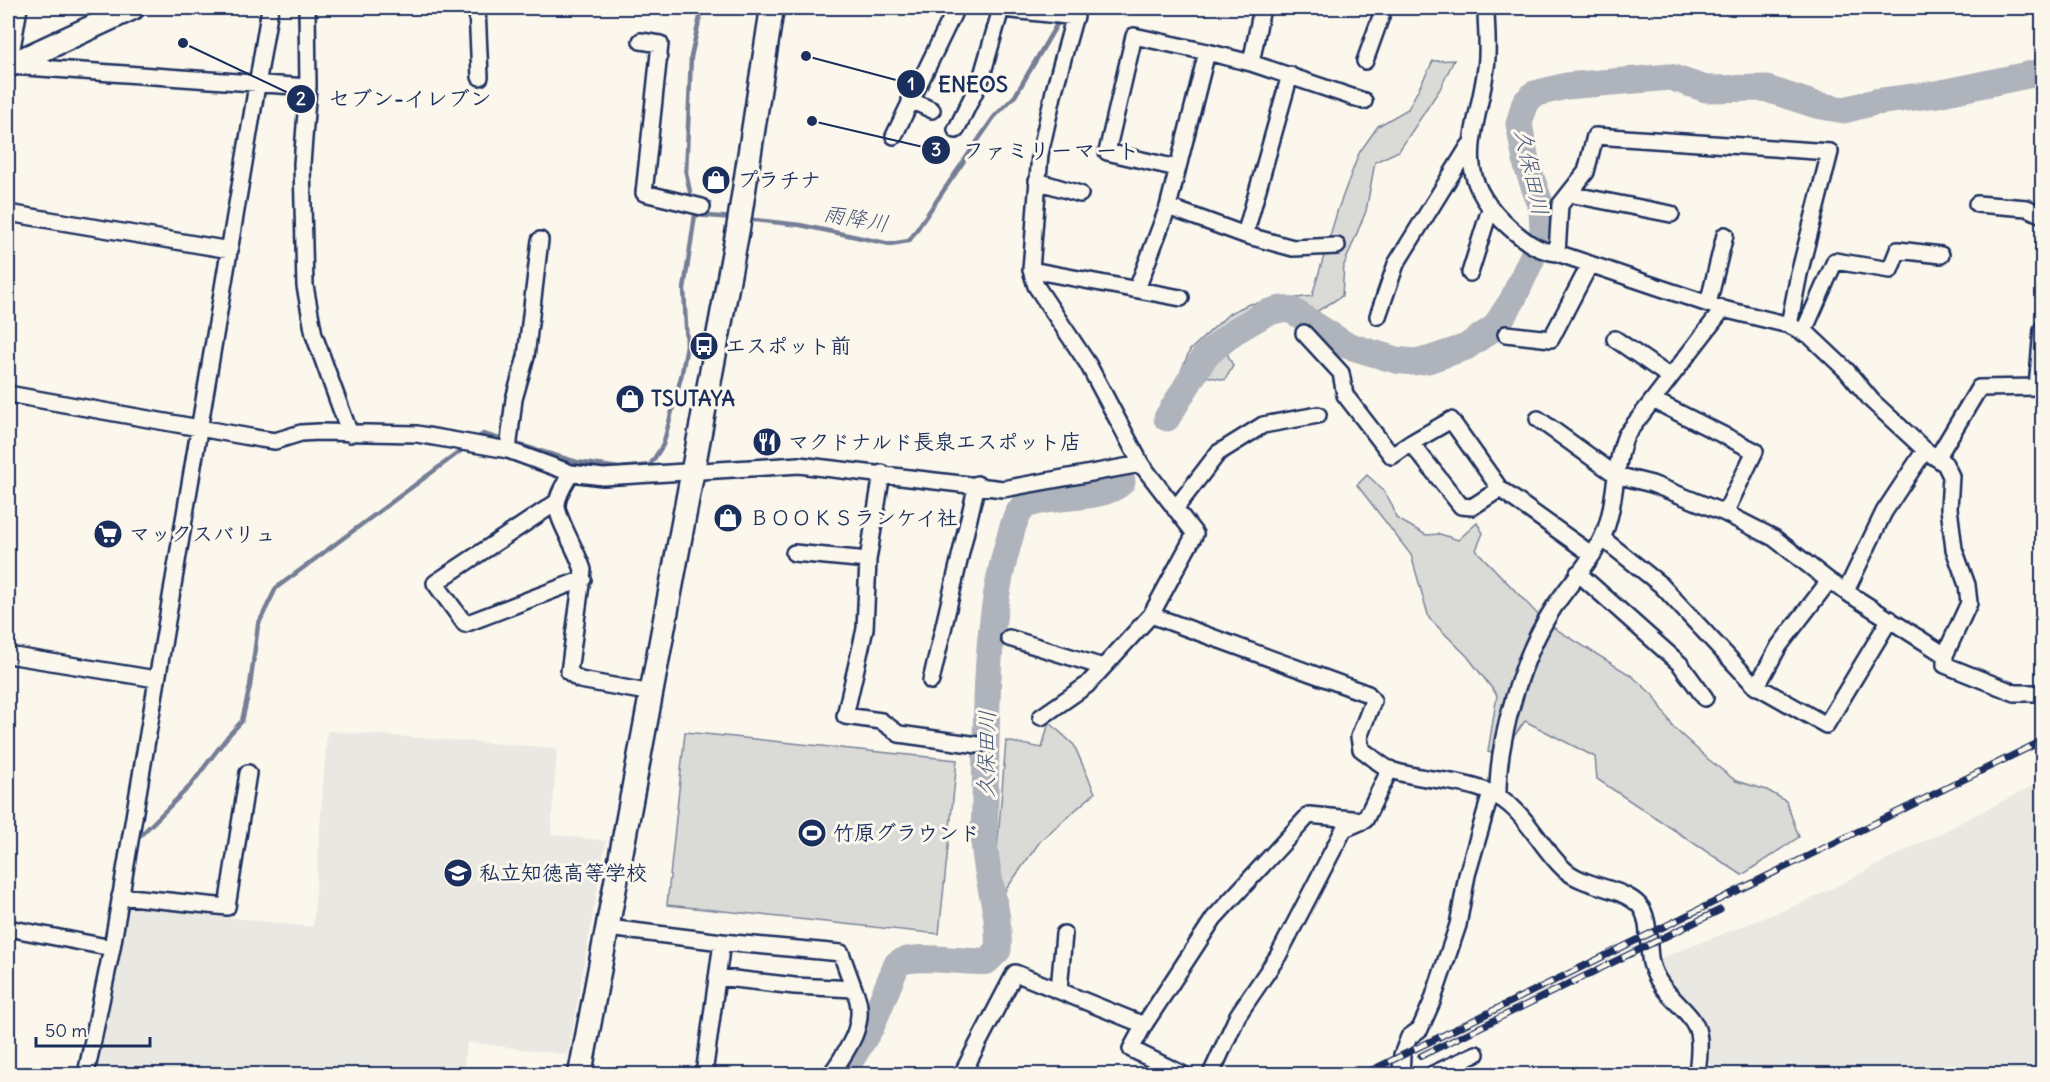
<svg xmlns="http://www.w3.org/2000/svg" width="2050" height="1082" font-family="Delius,'Klee One',sans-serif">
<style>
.built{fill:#eae8e2}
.green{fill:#dadad7;stroke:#7a849a;stroke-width:1.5}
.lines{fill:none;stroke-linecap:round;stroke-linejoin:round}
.stream{stroke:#747e96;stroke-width:4.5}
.river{stroke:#afb3bb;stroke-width:27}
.street-casing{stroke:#1b2f5e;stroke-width:20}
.secondary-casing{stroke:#1b2f5e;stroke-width:27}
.street{stroke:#fbf7ec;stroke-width:15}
.secondary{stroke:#fbf7ec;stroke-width:22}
.rail-casing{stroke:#1b2f5e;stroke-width:7}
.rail{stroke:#fbf7ec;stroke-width:4.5;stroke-dasharray:14;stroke-linecap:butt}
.labels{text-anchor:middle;stroke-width:6;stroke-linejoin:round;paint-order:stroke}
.poi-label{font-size:21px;font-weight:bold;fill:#1b2f5e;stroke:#fbf7ec;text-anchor:start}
.water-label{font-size:22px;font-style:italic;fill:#47577a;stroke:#fbf7ec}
.leader{fill:none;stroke:#1b2f5e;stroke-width:2}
.callout-dot{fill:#1b2f5e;stroke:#fbf7ec;stroke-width:2}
.mark-label{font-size:18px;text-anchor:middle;font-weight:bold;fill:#fff}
.callout-label{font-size:22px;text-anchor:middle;font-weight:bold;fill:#1b2f5e;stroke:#fbf7ec;stroke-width:6;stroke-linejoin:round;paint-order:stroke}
</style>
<rect width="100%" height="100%" fill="#fbf7ec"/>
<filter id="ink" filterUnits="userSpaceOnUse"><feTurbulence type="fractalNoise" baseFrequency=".0167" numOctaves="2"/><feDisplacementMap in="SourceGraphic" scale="12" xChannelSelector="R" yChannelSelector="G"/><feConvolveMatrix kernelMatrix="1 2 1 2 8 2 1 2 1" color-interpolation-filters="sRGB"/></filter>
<g filter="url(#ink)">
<path class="built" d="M327 731 557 748 551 834 606 841 568 1055 467 1042 463 1074H96L127 906 313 927Z
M2042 781V1074H1710L1709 1046 1651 962 1809 900Z"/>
<path class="green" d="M1454 60 1440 89 1399 151 1375 162 1366 211 1344 265 1342 296 1316 312 1281 309 1266 313 1217 344 1227 353 1233 366 1225 380 1181 371 1190 350 1230 313 1249 304 1312 296 1338 209 1359 153 1378 126 1408 109 1433 61Z
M1367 475C1382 488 1392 498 1396 518L1426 535 1440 534 1458 540 1477 523 1483 533 1476 550 1546 623 1632 676 1655 697 1673 727 1708 759 1736 781 1767 790 1786 801 1799 837 1742 875 1597 779 1595 757 1525 721 1500 756 1488 752 1497 695 1467 656 1429 618 1411 555 1357 485Z
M1049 722 1074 745 1095 793 1041 840 1005 891 995 875 1006 741 1042 748Z
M685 732 957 760 939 934 667 905Z"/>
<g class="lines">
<path class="stream" d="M695 215 734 218
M745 219 800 225 890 244 909 241 994 117 1015 96 1060 19
M475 440 483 434 577 462 619 468 650 465 663 445 682 373 687 345 684 289 695 215 686 173 691 57 702 8
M141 835 190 786 228 736 242 721 250 686 258 625 276 588 466 447"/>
<path class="river" d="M1167 418 1205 356 1235 331 1266 313 1281 309 1293 311 1346 345 1396 360 1413 362 1428 360 1466 347 1495 327 1512 301 1543 234 1542 209 1527 166 1519 124 1525 103 1534 94 1566 86 1670 77 1706 89 1764 88 1816 105 1844 110 1875 102 1937 94 2042 72
M842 1074 871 1027 897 964C914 952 965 964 987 961L998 950C1001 908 984 877 984 835 988 737 981 639 1008 544 1012 531 1014 515 1024 506 1052 493 1101 502 1122 482"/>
<g class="street-casing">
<path id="street" d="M307 8 308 87 302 164 305 286 314 335 350 434
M477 8 480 77
M994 8 1076 17
M1077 8 1054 91 1040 154 1031 270 1036 286 1088 364 1141 464 1195 534 1151 615 1368 694 1373 701 1359 737 1361 749C1370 755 1381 766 1391 770 1423 781 1458 779 1489 792 1525 807 1538 846 1565 870 1586 888 1620 886 1639 905 1651 918 1647 946 1651 963 1659 996 1693 1009 1698 1033 1701 1046 1698 1062 1697 1074
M1486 8C1486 27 1489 48 1486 68 1477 136 1448 173 1510 228 1525 241 1537 251 1557 253L1723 309 1789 325 1809 335 1847 371 1872 401 1925 450 1945 464 1951 476 1949 508 1954 549 1967 585 1969 603 1945 655V665L2015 693H2042
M641 41 660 44 644 193 702 207
M1365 61 1384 8
M1251 63 1262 8
M12 66 308 87
M8 71 19 8
M910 100 932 110
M956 130 981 79 1001 9
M894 136 956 8
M1177 168 1107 152 1134 36 1207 52
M1037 181 1080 194
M1569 194 1671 214
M1977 204 2027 208 2042 215
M1168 207 1245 235 1293 248 1337 246
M8 213 230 250
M1245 235 1290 75
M1557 253 1560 205 1586 172 1595 136 1830 152 1799 274 1789 325
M1031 270 1181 298
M1470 273 1490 209
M1137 289 1168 207 1207 52 1251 63 1364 101
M1708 304 1725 235
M1378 316 1396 264 1469 146
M1304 333 1341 373 1345 395 1392 456 1411 443
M1803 333 1835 261 1890 270 1898 250 1941 255
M1506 334 1551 339 1590 264
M1615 339 1670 377
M8 394 261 439 275 441 301 433 319 432 417 434 508 450 571 473 603 477 799 465 1003 489 1141 464
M1653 400 1755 451 1725 513
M1538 419 1616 475 1652 484 1725 513 1774 538 1829 581 1945 655
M508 450 514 399 526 357 540 240
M1937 458 1979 388 2037 387 2042 330
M571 473C566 482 558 493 557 504 556 518 578 552 583 570L569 672 580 680 652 693
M882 473 868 560 865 629 845 716 881 721 899 734 978 745
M1500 489 1472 507 1461 506 1411 443 1451 420 1500 489 1591 554
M557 502 435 583 465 624 583 579
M1175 509 1218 453 1263 425 1318 415
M1602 538 1661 585 1756 687
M794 553 868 560
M1578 573 1680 664 1705 698
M1829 581 1779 646 1757 686 1826 725 1890 619
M1846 591 1884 512 1925 450
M1009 638 1103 667
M8 655 156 679
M931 681 977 484
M1041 717 1087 685 1151 615
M1498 797C1497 739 1522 656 1554 607 1569 584 1592 561 1603 536 1617 503 1613 467 1626 435L1723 309
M120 896 227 907 248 773
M8 928 112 948
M608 928 722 942 704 1074
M722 942 841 953 854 989
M717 977 795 986 854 989C869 1021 849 1048 831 1074
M1059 990 1064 934
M1144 1025 1214 918 1309 815 1362 820
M86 1074 112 948 270 8
M962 1074 1015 973 1144 1025 1131 1049 1182 1074
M1211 1074 1238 1015 1278 956 1344 829 1365 820 1390 769
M1401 1074 1402 1055 1409 1037 1420 1029 1432 1002 1458 925 1467 875 1491 793
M1433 1074 1476 1054"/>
</g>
<g class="secondary-casing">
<path id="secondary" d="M8 66 133 8
M580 1074 738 229 772 8"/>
</g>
<use href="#street" class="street"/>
<use href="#secondary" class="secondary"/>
<g class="rail-casing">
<path id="rail" d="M1421 1056 1720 910
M1364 1074 2042 741"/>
</g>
<use href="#rail" class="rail"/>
</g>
</g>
<defs>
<g id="shop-disc" transform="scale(1.5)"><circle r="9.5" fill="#1b2f5e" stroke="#fbf7ec"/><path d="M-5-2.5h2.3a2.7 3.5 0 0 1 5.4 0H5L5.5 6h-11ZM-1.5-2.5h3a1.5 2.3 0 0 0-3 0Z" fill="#fff"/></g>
<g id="bus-disc" transform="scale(1.5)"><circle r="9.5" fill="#1b2f5e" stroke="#fbf7ec"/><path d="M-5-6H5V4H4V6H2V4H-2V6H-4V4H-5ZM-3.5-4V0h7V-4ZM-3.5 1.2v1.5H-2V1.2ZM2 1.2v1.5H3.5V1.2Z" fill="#fff"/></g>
<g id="restaurant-disc" transform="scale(1.5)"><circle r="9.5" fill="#1b2f5e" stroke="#fbf7ec"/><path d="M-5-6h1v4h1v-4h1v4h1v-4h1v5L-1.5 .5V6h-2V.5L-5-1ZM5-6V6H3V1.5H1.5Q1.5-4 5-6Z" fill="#fff"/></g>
<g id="supermarket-disc" transform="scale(1.5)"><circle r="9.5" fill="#1b2f5e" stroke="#fbf7ec"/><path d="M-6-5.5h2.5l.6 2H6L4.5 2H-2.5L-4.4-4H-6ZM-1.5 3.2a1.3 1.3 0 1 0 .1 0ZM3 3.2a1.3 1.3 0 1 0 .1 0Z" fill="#fff"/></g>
<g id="stadium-disc" transform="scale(1.5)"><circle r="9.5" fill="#1b2f5e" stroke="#fbf7ec"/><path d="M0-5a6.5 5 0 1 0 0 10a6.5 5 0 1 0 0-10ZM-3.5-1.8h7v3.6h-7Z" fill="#fff"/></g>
<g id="school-disc" transform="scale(1.5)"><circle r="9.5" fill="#1b2f5e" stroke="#fbf7ec"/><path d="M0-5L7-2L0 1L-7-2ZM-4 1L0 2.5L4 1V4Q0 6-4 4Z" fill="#fff"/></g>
</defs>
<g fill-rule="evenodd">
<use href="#shop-disc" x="716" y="180"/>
<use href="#bus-disc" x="704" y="346"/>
<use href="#shop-disc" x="630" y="399"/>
<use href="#restaurant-disc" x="767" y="442"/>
<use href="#shop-disc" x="728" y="518"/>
<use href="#supermarket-disc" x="108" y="534"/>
<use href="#stadium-disc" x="812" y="833"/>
<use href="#school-disc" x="458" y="873"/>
</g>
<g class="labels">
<g class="poi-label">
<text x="737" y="187">プラチナ</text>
<text x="725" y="353">エスポット前</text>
<text x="651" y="406">TSUTAYA</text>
<text x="788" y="449">マクドナルド長泉エスポット店</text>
<text x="749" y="525">ＢＯＯＫＳランケイ社</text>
<text x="129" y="541">マックスバリュ</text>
<text x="833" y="840">竹原グラウンド</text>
<text x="479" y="880">私立知徳高等学校</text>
</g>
<g class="water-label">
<text transform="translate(1532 172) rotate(78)" y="8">久保田川</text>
<text transform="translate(856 218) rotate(10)" y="8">雨降川</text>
<text transform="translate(986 754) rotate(-89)" y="8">久保田川</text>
</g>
</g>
<path class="leader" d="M806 56L911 84M183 43L301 99M812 121L936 150"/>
<g class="callout-dot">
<circle cx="806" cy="56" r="6"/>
<circle cx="183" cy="43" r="6"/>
<circle cx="812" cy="121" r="6"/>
<circle cx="911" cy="84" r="15"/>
<circle cx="301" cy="99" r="15"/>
<circle cx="936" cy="150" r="15"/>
</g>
<g class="mark-label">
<text x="911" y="90">1</text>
<text x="301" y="105">2</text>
<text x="936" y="156">3</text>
</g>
<g class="callout-label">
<text x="973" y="92">ENEOS</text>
<text x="410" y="106">セブン-イレブン</text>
<text x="1051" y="158">ファミリーマート</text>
</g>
<rect width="2050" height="1082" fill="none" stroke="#fbf7ec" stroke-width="30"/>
<rect x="15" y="15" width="2020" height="1052" fill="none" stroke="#1b2f5e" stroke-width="2" filter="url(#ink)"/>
<path d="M36 1037v9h114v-9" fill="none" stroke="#1b2f5e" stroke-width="3"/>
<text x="45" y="1037" font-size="18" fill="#1b2f5e" stroke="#fbf7ec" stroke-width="4.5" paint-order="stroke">50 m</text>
</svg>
